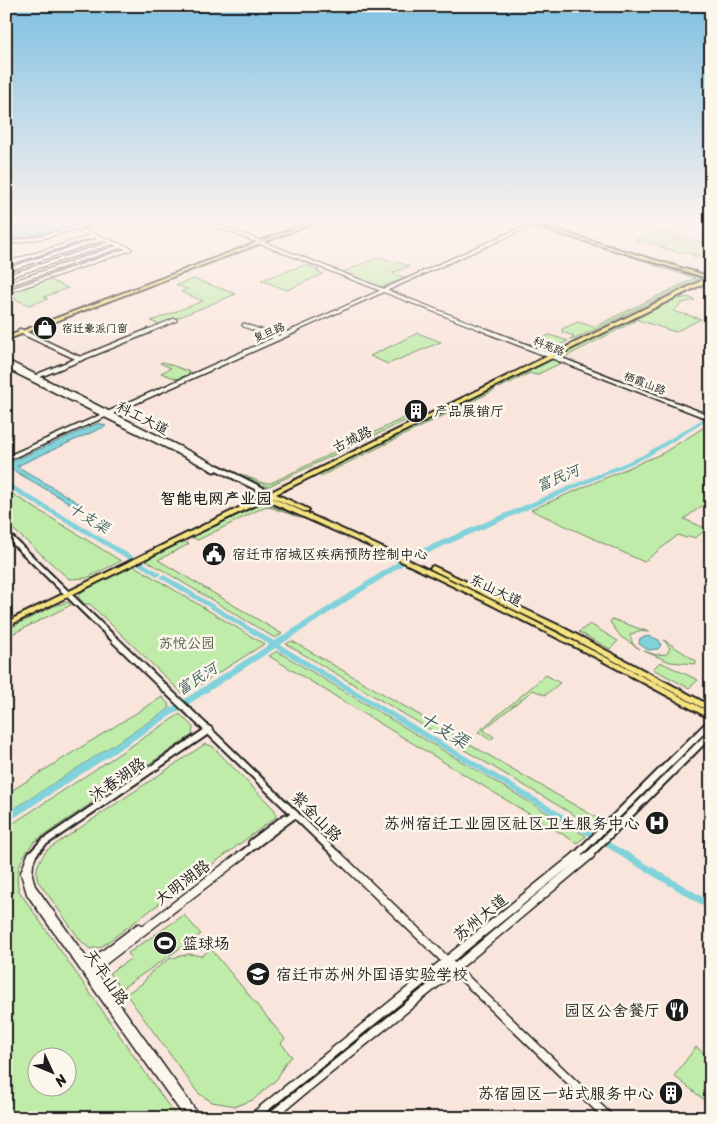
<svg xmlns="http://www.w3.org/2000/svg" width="717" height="1124" font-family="Sriracha,'LXGW WenKai TC',sans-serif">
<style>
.green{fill:#bfeca9;stroke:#6e8462;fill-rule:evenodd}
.water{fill:#81d2da;stroke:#59898e}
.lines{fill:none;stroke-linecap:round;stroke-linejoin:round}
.canal-far2{stroke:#81d2da;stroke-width:4.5}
.canal-far1{stroke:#81d2da;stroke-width:5.5}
.canal{stroke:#81d2da;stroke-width:7}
.river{fill:#81d2da;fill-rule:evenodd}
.minor-far4-casing{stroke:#1c1c1c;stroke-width:5.5}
.minor-far3-casing{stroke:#1c1c1c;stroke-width:7}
.minor-far2-casing{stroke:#1c1c1c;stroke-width:9}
.minor-far1-casing{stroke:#1c1c1c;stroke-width:10}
.minor-casing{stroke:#1c1c1c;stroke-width:11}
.major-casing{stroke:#1c1c1c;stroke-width:4}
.minor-far4{stroke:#fbf7ec;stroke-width:3}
.minor-far3{stroke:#fbf7ec;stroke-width:4}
.minor-far2{stroke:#fbf7ec;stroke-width:5}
.minor-far1{stroke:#fbf7ec;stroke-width:6}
.minor{stroke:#fbf7ec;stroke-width:8}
.major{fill:#f6e381;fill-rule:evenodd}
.labels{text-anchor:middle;stroke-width:5;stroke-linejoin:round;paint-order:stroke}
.far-poi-label{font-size:11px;fill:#1c1c1c;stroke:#fbf7ec;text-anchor:start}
.far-street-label{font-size:11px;fill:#1c1c1c;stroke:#fbf7ec}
.poi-label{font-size:14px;fill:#1c1c1c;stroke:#fbf7ec;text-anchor:start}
.street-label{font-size:14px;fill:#1c1c1c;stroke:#fbf7ec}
.park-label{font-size:14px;fill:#4d5a46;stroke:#fbf7ec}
.water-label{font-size:15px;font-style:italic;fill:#3f5c5e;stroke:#fbf7ec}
.quarter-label{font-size:16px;font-weight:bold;fill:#1c1c1c;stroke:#fbf7ec}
.near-street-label{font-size:16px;fill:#1c1c1c;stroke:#fbf7ec}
.near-poi-label{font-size:16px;fill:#1c1c1c;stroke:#fbf7ec;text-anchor:end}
.near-water-label{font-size:18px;font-style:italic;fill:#3f5c5e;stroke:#fbf7ec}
</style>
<rect width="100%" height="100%" fill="#f9e5db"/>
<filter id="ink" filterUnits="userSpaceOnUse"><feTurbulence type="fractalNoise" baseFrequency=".02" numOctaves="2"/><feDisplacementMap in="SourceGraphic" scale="10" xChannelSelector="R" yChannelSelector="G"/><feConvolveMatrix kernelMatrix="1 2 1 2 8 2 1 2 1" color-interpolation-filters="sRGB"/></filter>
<g filter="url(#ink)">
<path class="green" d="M657 231 677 236 657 245 636 240Z
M681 237 711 245V261L693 256 696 254 683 253 660 247Z
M379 257 409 266 392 273 406 278 381 287 343 272Z
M656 264 700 278 573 340 570 339 574 336 562 332V329L578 322 594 327 695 278 653 265Z
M305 265 319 270 316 271 323 274 287 290 261 280Z
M47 279 68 288 44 297 48 299 29 305 6 295V293Z
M194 279 236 294 160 325 151 321 203 301 181 292 187 289 176 285Z
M678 295 684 296 679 299 688 297 695 300 682 303 673 311 701 319 675 332 632 318Z
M629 320 635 321 565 357 559 355Z
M418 333 441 342 388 364 370 356Z
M550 335 568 341 547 351 529 344Z
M550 359 561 363 536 375 530 373 499 388 493 385Z
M163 362 193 373 177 379 161 373 171 368 160 363Z
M489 388 495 390 319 477 316 475Z
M412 414 415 416 269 486H263L240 474 263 483H271Z
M711 423V508L703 505 684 519 707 529 695 538 690 536 686 538 678 535 644 562 531 510 663 453Z
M6 490 121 561 87 578 69 579 6 523Z
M263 503 322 525 266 506 198 540 192 537Z
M183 541 189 544 158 560 282 634 275 638 144 559Z
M131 564 264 644 184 695 90 604H84L78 597 84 589Z
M68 602 71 605 6 637V630L54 606Z
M612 619 649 632 638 631 630 635 633 645 640 649 621 637 610 622Z
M590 624 618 641 610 649 579 632Z
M664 640 696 661V664L670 662 644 651 656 655 667 654 670 648Z
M292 641 602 821 596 828 286 644Z
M277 651 586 836 577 843 269 656Z
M660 662 698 680 689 688 653 669Z
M546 675 560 683 545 695 533 690 483 730 494 737 491 740 478 732Z
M162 697 169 705V709L6 814V794Z
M180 714 193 727 192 735 34 842C21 858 14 870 19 891L177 1118H6V828ZM38 1056H68V1086H38Z
M205 744 212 746 275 810 276 817 101 947 90 949 81 941 38 881C34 869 39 861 47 850Z
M184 915 201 934 121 989 109 973 132 958 128 953Z
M211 949 285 1039 281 1043 292 1057 286 1062 277 1079 253 1100 236 1106 212 1102 198 1093 126 994 143 983 151 972 169 959 189 954 202 956Z
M696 1047 711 1059V1097L707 1102 674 1076Z"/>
<path class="water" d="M36 221H90L69 225 46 234 6 241V230Z
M99 423 106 426 17 466 80 504 73 505 6 466V464Z
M649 636 659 640 661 645 658 649 648 650 639 644 640 638Z"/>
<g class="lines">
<path class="canal-far2" d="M6 484 158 574
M163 577 269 641"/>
<path class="canal-far1" d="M267 640 627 856"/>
<path class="canal" d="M625 855 711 906"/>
<path class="river" d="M706 417 709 419 708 420 647 457 421 556H418L414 554 415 552 643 455Z
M399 561H402L406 563 6 823V814Z"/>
<g class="minor-far4-casing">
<path id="minor-far4" d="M206 221 490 332
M6 243 46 236 98 221
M6 264 93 236
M6 270 102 239
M6 277 111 243
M6 285 121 246
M6 292 130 249 74 228
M244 325 262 332
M20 331 22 332
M146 332 175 320
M291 332 539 221"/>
</g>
<g class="minor-far3-casing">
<path id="minor-far3" d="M20 331 80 359
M259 331 278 338
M487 331 711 418
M6 362 220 469
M6 366 214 469
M40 375 149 331
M6 459 294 331"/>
</g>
<g class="minor-far2-casing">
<path id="minor-far2" d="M212 468 214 469
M218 468 270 494
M6 534 116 641"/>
</g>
<g class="minor-far1-casing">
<path id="minor-far1" d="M115 640 338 856
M252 843 285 818
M31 856 43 843 209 730
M240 856 295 814
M576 856 711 722
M588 856 711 733"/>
</g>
<g class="minor-casing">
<path id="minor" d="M32 855 25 873 31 893 190 1118
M337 855 609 1118
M29 864 28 875 31 887 196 1118
M86 968 139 928
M90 971 242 855
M252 1118 578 855
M269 1118 455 968 590 855"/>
</g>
<g class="major-casing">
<path id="major" d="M314 221H319L6 340V337Z
M525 221 711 277V280L276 494 308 509 309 510 308 511H304L271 497H270C420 563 566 635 711 713V719L599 659 488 603 376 549 265 500 6 627V622L261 497 262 496 267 494 268 493 271 492 707 278 519 221Z
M433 566 560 626 711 706V712L556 630 431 569 430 568 431 567Z"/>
</g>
<use href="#minor-far4" class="minor-far4"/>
<use href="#minor-far3" class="minor-far3"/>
<use href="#minor-far2" class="minor-far2"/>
<use href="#minor-far1" class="minor-far1"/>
<use href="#minor" class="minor"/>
<use href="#major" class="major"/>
</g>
</g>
<linearGradient id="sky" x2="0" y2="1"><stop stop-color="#7fc0e2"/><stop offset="0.58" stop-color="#fcf3ef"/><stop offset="1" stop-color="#fcf3ef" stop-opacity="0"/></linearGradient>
<rect width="717" height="379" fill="url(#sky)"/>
<defs>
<g id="shop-disc" transform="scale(1.25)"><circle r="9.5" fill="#1c1c1c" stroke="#fbf7ec"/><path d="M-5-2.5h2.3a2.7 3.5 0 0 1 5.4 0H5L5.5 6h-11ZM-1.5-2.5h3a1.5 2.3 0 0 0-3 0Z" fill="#fff"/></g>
<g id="building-disc" transform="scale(1.25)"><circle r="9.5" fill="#1c1c1c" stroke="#fbf7ec"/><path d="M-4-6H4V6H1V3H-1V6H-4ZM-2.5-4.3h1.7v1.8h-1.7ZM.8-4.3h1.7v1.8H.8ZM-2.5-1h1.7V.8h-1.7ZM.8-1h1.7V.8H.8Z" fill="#fff"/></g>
<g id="civic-disc" transform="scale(1.25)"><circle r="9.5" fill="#1c1c1c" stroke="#fbf7ec"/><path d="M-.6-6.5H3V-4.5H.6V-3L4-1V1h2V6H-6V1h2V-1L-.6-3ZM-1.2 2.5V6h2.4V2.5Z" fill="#fff"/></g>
<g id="hospital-disc" transform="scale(1.25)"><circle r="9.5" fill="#1c1c1c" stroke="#fbf7ec"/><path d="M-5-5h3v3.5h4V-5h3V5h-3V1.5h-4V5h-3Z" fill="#fff"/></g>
<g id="stadium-disc" transform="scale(1.25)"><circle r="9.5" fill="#1c1c1c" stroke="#fbf7ec"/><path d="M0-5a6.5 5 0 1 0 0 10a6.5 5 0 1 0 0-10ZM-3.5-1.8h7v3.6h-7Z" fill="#fff"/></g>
<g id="school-disc" transform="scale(1.25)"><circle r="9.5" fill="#1c1c1c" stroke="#fbf7ec"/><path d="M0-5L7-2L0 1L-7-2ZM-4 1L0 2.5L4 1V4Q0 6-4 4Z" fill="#fff"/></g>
<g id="restaurant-disc" transform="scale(1.25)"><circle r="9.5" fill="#1c1c1c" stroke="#fbf7ec"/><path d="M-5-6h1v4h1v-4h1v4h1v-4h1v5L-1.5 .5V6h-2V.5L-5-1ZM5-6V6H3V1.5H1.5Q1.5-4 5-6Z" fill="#fff"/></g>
</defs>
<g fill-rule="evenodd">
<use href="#shop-disc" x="45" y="328"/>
<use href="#building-disc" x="416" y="411"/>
<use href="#civic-disc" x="214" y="554"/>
<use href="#hospital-disc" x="657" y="823"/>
<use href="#stadium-disc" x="165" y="943"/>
<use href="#school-disc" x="258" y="974"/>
<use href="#restaurant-disc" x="677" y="1010"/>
<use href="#building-disc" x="671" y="1093"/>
</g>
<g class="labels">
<g class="far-poi-label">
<text x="62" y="332">宿迁豪派门窗</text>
</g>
<g class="far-street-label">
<text transform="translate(269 332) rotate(-24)" y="4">复旦路</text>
<text transform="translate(549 346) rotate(22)" y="4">科苑路</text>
<text transform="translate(645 383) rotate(21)" y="4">栖霞山路</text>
</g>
<g class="poi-label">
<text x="434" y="416">产品展销厅</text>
<text x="232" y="559">宿迁市宿城区疾病预防控制中心</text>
</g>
<g class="street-label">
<text transform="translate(143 418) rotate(27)" y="5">科工大道</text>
<text transform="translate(352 439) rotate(-26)" y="5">古城路</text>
<text transform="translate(496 590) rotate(26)" y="5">东山大道</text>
</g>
<g class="park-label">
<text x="187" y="648">苏悦公园</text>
</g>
<g class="water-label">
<text transform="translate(558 478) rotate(-23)" y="5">富民河</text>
<text transform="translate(89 518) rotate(31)" y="5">十支渠</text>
<text transform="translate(197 679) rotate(-33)" y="5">富民河</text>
</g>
<g class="quarter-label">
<text x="216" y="504">智能电网产业园</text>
</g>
<g class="near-street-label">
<text transform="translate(117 779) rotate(-35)" y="6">沐春湖路</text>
<text transform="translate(317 816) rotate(45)" y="6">紫金山路</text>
<text transform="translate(182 882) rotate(-37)" y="6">大明湖路</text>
<text transform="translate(480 917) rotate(-39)" y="6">苏州大道</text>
<text transform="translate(107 977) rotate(55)" y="6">天平山路</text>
</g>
<g class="near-poi-label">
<text x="640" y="829">苏州宿迁工业园区社区卫生服务中心</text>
<text x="182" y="949" text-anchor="start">篮球场</text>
<text x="276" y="980" text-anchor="start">宿迁市苏州外国语实验学校</text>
<text x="660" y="1016">园区公舍餐厅</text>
<text x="654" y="1099">苏宿园区一站式服务中心</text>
</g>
<g class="near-water-label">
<text transform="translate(444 730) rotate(31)" y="6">十支渠</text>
</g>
</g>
<rect width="717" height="1124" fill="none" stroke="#fbf7ec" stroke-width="25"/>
<rect x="12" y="12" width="692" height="1099" fill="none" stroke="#1c1c1c" stroke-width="2" filter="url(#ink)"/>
<g transform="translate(52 1072) rotate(134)"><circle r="24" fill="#fbf7ec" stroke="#a29f99"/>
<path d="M0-4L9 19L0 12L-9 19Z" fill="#1c1c1c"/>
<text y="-8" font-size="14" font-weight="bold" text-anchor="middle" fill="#1c1c1c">N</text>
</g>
</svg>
